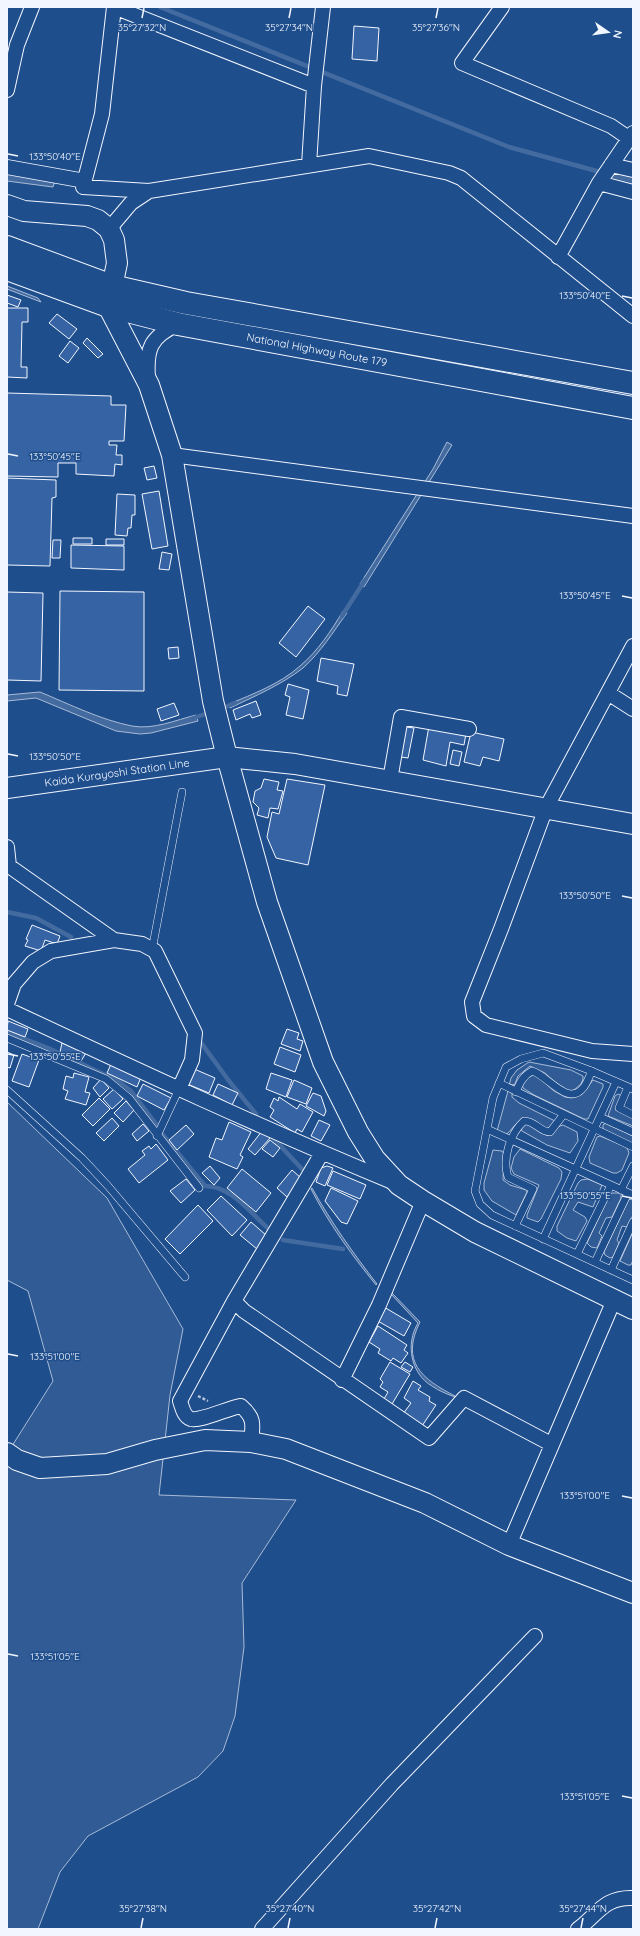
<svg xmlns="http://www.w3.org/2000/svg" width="640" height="1936" font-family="Quicksand,sans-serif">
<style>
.built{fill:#305b95;stroke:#a8bbd7}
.water{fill:#446ba0;stroke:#a8bbd7}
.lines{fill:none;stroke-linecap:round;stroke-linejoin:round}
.stream{stroke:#446ba0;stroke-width:4.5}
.building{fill:#3563a3;stroke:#f2f6ff}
.lane-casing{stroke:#f2f6ff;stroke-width:8}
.street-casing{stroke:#f2f6ff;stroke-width:16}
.secondary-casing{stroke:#f2f6ff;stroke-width:22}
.highway-casing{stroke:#f2f6ff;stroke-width:24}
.path{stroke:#b3c4dc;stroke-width:2.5;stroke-dasharray:3 2;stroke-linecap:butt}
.lane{stroke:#1f4e8c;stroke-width:7}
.street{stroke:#1f4e8c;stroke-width:14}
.secondary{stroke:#1f4e8c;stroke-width:20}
.highway{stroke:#1f4e8c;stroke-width:22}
.ticks{fill:none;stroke:#f2f6ff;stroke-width:1.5}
.labels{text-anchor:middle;stroke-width:3;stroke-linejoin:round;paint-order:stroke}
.street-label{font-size:11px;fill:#f2f6ff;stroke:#1f4e8c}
.ticks-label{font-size:10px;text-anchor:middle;fill:#f2f6ff;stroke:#1f4e8c;stroke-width:3;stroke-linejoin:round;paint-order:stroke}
</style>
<rect width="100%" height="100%" fill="#1f4e8c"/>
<path class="built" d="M529 1062 571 1070 583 1076V1079L581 1084 574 1090 569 1091 562 1089 545 1073 530 1066 518 1076 515 1084 509 1086 511 1078 517 1070Z
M532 1075 537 1076 554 1091 565 1097 572 1098 583 1093 593 1080 603 1084V1087L588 1119H584L534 1095 523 1088 522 1082Z
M508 1091 512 1093V1097L519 1103 555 1121 550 1129H544L535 1123H517L507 1134 497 1131Z
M618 1094 622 1096 617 1108 633 1117V1126L608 1116 615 1096Z
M7 1102 107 1198 183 1329 170 1395 159 1495 296 1500 242 1583 244 1647 235 1716 223 1751 198 1777 88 1836 60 1872 38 1929H7V1444L12 1446 53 1381 28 1291 7 1280Z
M526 1121 542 1132 563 1125 577 1132 578 1141 570 1153 547 1145 522 1131 521 1129Z
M606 1123 633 1136V1144L603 1129V1125Z
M600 1136 626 1147 628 1150 629 1153 622 1170 617 1173H613L590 1163 589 1157 597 1137Z
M520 1149 559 1168 562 1172 561 1179 541 1219 538 1222 527 1218V1215L539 1185 514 1174 511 1168 514 1157Z
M493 1150 502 1151 504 1154 503 1180 510 1185 526 1190 527 1192 516 1215 492 1201 484 1190V1183Z
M588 1179 602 1185 593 1207 578 1202 573 1210 585 1217 587 1221 576 1241 567 1238 557 1231V1226L578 1183 581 1180Z
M612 1193H618L621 1194V1198L612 1217 606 1218 599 1233 602 1236 597 1248 591 1247 587 1243 609 1196Z
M629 1199 633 1200V1215L627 1227 622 1226 617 1240 619 1243 613 1257 610 1258 605 1255 604 1252Z
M633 1232V1260L631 1265H628L620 1261Z"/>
<path class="water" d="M7 173 55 181 53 187 7 181Z
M7 286 38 298 41 302 7 289Z
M447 442 452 445 364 587 360 584 433 469Z
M343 611 347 613C333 632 321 652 303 668 281 685 255 696 230 708L229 704C253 694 280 684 300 666 318 651 331 631 343 611Z
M40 692C69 704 101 720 132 726 153 730 176 720 196 715L198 721 151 733 140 734 116 731 36 698 7 701V695Z
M312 1188C331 1222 353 1253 377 1284L376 1285C351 1254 329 1224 311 1189Z
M390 1293H392L420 1322C400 1362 422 1379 455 1396V1397C447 1394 439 1391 432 1386 411 1374 405 1344 418 1323Z"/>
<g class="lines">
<path class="stream" d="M160 7 509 147 633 181
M342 616 365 580
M220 709 235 703
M191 719 211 712
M7 912 36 918 71 937
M7 1032 48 1048 118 1081 131 1091 156 1124
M202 1044 229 1081 256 1114
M163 1135 205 1186C232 1186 251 1214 270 1230
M273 1138 302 1169
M283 1240 343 1249"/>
</g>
<path class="building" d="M354 26 379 28 377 61 352 59Z
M7 295 21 300 18 307 7 303Z
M7 308H28V322H22L21 367H27V378L7 377Z
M57 314 77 329 69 339 49 323Z
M87 338 103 354 98 358 83 343Z
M70 341 79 348 68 363 59 356Z
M7 393 111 396V405H126L124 441H109V445H117L116 455H122V465L115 464 114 476 76 474V463H58V477L7 476Z
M154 466 157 478 147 480 144 468Z
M7 478 56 480V497L52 498 50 566 7 565Z
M159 491 168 546 152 549 142 494Z
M117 494 135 495V515H132L131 528H128L127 536 115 535Z
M73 538H92V544H73Z
M106 539H124V545H106Z
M53 540H61L60 558H52Z
M71 545 124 546V570L71 568Z
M162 552 172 554 169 570 159 569Z
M60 591 144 592V691L59 690Z
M7 592 43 593 41 681 7 680Z
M308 606 325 619 296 657 279 643Z
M178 647 179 658 169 659 168 648Z
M321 658 354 664 347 696 337 694 338 686 317 681Z
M288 684 309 690 303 719 286 715 290 697 285 695Z
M256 701 261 715 252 718 250 714 236 720 233 710Z
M174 703 179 715 161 721 157 709Z
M399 726 414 728 408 758 393 756Z
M429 726 466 733 464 745 450 742 446 766 423 760Z
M471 732 504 739 499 761 483 757 480 766 464 762Z
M453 750 462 752 459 766 450 764Z
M264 779 279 782 277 790 283 791 278 809 270 808 268 818 257 815 259 808 253 802 255 791 261 788Z
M287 779 325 785 308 865 276 858 267 837 272 812 279 814Z
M32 925 60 936 57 944 45 940 41 951 25 946 28 940 26 939Z
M8 1021 28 1029 25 1037 7 1030Z
M287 1029 299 1033 297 1039 303 1041 300 1051 281 1044Z
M62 1043 86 1053 81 1061 60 1052Z
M280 1047 301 1055 295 1072 274 1064Z
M7 1052 14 1055 10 1068 7 1067Z
M22 1054 39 1060 29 1087 12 1081Z
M111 1064 141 1077 137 1087 107 1073Z
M192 1068 215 1078 209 1093 185 1083Z
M74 1073 89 1077 85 1092 90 1093 86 1105 65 1099 68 1091 63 1089 66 1076 73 1078Z
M271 1073 292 1080 286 1097 266 1089Z
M101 1079 109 1088 100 1097 93 1088Z
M294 1080 312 1088 306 1104 287 1097Z
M143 1084 171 1098 164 1110 137 1096Z
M218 1084 238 1093 232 1105 213 1095Z
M114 1089 123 1099 112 1109 103 1099Z
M313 1093 321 1096 326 1111 324 1116 306 1106Z
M279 1097 297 1109 300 1104 313 1112 302 1132 297 1129 295 1133 270 1117 274 1110 270 1107 274 1098 278 1101Z
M99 1098 110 1109 93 1126 82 1115Z
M126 1101 134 1110 123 1122 114 1113Z
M112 1118 119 1126 104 1141 96 1133Z
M319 1120 330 1125 321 1141 311 1136Z
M229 1122 251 1132 240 1155 243 1157 237 1169 209 1157 216 1138 222 1140Z
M143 1124 149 1131 137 1141 132 1134Z
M186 1125 194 1134 177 1150 169 1140Z
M262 1131 270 1138 255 1155 248 1149Z
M270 1140 280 1148 273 1157 262 1149Z
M156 1144 168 1160 139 1183 128 1169 145 1155 142 1151 149 1146 151 1149Z
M210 1166 220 1178 214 1185 202 1173Z
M327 1166 333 1168 325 1186 316 1182 321 1168Z
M242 1169 271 1193 256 1212 227 1188Z
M292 1170 301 1178 287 1197 277 1188Z
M333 1171 366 1185 360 1199 327 1185Z
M186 1179 195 1190 181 1203 170 1191Z
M331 1188 358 1201 347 1224 341 1222 325 1201Z
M221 1196 247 1220 232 1236 207 1210Z
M198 1205 213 1221 180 1254 165 1239Z
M251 1222 267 1236 257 1249 240 1235Z
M384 1307 411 1323 404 1336 376 1320Z
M378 1326 407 1345 404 1350 408 1353 401 1363 393 1358 391 1361 378 1353 380 1349 369 1342Z
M390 1362 410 1374 392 1404 384 1399 388 1392 380 1387 383 1382 380 1379Z
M405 1362 413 1367 410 1372 401 1367Z
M413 1381 421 1386 418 1390 430 1397 429 1401 436 1405 422 1426 403 1414 411 1403 404 1398Z"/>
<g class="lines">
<g class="lane-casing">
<path id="lane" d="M152 950 182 792
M7 1038 106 1079 129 1098 199 1188
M499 1083 633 1147
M628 1087 619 1108 633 1115
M633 1089 589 1070 543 1053 521 1059 506 1067 493 1098 475 1191 480 1204 492 1215 633 1280
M7 1090 82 1158 108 1186 185 1277
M516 1092C520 1082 523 1076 532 1071 547 1075 568 1107 583 1088 587 1084 589 1076 592 1071
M600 1117 633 1132
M487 1129 633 1195
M157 1136 179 1089
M621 1190 633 1166
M515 1226 533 1189 508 1177C502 1158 510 1134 524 1121 534 1120 540 1132 550 1132L564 1114
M543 1239 616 1082
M577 1254 611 1185
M595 1262 628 1193
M611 1270 633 1222"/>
</g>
<g class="street-casing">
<path id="street" d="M114 7 102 114 83 187 149 191
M114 7 314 86
M502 7 462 63 611 126 630 139 633 138
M7 90 17 45 32 7
M309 165 314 86 323 7
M611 165 633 170
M7 167 85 181
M599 183 633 192
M109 229 131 203 149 191 369 156 449 173 461 178 633 316
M558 257 599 183 633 133
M148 378C146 349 150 337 178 324
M172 455 633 516
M633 646 546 808 501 929 472 1002 474 1016 486 1025 592 1051 633 1054
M608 693 633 709
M390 780 401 717 469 729
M7 847 9 866 114 940
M7 1004 14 984 33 962 51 951 114 940 142 944 155 951 195 1033 192 1060 179 1089
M7 1009C135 1069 264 1129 395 1183
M322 1153 234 1301 244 1311 429 1438 464 1398 551 1444
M234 1301 180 1401C182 1407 184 1417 191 1419 202 1421 228 1408 241 1406 255 1418 253 1425 251 1442
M342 1380 379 1305 423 1201
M509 1545 614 1300
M262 1929 392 1784 535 1636
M578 1929C598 1914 604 1897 633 1898"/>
</g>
<g class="secondary-casing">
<g id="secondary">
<path d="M7 205 24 211 87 216 98 220 109 229 114 240 117 263 108 306 149 385 172 455 213 701 227 757 267 902 323 1062 358 1132 375 1159 399 1185 423 1201 475 1232 633 1309"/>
<path id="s1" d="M7 788 227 757 295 764 633 824"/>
<path d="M7 1453 17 1460 40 1468 107 1464 155 1450 205 1440 251 1442 286 1449 425 1503 509 1545 633 1593"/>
</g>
</g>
<g class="highway-casing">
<g id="highway">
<path d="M7 247 112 286 186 303 633 383"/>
<path id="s2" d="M7 269 108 306 178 324 633 408"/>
</g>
</g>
<path class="path" d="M198 1396 208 1401"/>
<use href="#lane" class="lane"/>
<use href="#street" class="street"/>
<use href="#secondary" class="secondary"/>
<use href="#highway" class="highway"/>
</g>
<path class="ticks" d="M142 18 144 8M289 18 291 8M436 18 438 8M8 154 18 156M622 296 632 298M8 454 18 456M622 596 632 598M8 754 18 756M622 896 632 898M8 1054 18 1056M622 1196 632 1198M8 1354 18 1356M622 1496 632 1498M8 1654 18 1656M622 1796 632 1798M141 1928 143 1918M288 1928 290 1918M435 1928 437 1918M581 1928 583 1918"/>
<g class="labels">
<g class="street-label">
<text dy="4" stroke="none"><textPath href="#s2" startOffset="321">National Highway Route 179</textPath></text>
<text dy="4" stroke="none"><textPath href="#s1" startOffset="111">Kaida Kurayoshi Station Line</textPath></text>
</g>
</g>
<g class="ticks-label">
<text x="289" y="31">35°27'34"N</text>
<text x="436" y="31">35°27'36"N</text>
<text x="142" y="31">35°27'32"N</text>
<text x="55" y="160">133°50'40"E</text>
<text x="585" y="299">133°50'40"E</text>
<text x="55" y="460">133°50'45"E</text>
<text x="585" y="599">133°50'45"E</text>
<text x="55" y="760">133°50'50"E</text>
<text x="585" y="899">133°50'50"E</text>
<text x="55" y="1060">133°50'55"E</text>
<text x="585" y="1199">133°50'55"E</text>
<text x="55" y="1360">133°51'00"E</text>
<text x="585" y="1499">133°51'00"E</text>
<text x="55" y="1660">133°51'05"E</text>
<text x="585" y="1800">133°51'05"E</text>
<text x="143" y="1912">35°27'38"N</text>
<text x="290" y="1912">35°27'40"N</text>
<text x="437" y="1912">35°27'42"N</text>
<text x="583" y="1912">35°27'44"N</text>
</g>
<rect width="640" height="1936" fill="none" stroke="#f2f6ff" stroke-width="16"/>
<g transform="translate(608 32) rotate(103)" stroke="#1f4e8c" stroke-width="3" paint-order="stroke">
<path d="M0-3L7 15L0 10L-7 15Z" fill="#f2f6ff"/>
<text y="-6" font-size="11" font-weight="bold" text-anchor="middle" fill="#f2f6ff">N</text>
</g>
</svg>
